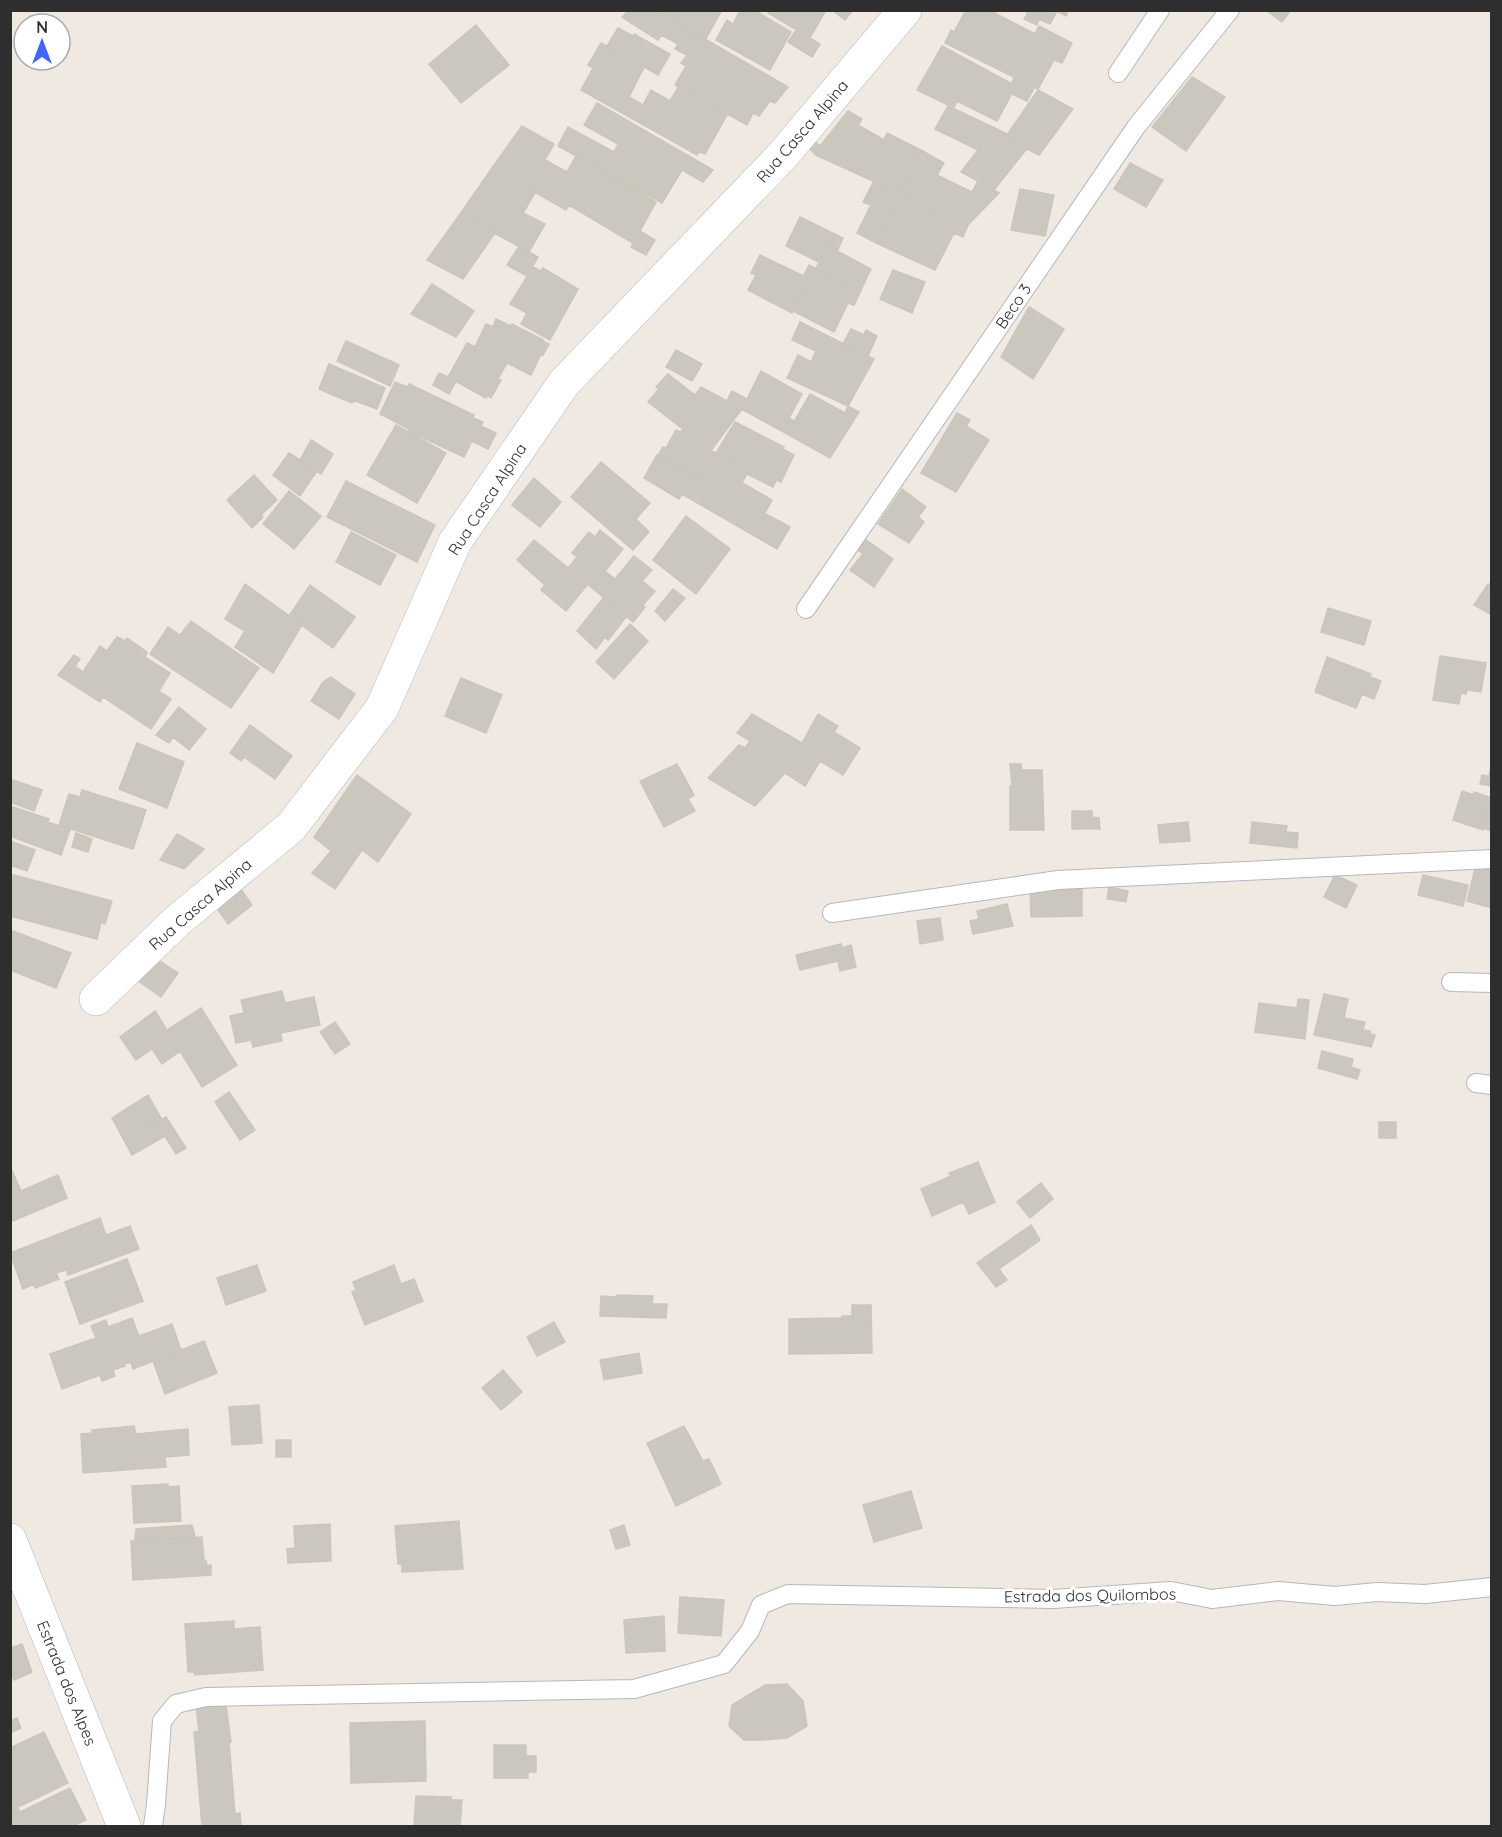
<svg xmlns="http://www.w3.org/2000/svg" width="1502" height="1837" font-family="Quicksand,sans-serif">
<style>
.building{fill:#cbc7bf;stroke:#cbc5ba;stroke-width:1.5}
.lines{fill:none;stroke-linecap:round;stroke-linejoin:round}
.service-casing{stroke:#b4b7c1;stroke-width:20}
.minor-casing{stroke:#b4b7c1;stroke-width:34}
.tertiary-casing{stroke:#b4b7c1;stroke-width:34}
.service{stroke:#fff;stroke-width:18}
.minor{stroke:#fff;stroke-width:33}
.tertiary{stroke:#fff;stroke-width:33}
.labels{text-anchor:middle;stroke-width:6;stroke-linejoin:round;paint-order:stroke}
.street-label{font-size:16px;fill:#2e2e2e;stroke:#fff}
</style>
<rect width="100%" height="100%" fill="#efe9e1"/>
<path class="building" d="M629 10H655L788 87 775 103 770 101 759 116 753 113 747 125 675 85 686 66 681 63 687 55 675 49 678 44 662 35 658 40 622 17Z
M655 10H722L705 40Z
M740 10H754L791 32 770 70 716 40 727 20 733 24Z
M769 10H826L810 38 768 13Z
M832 10H853L845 20Z
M966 10H989L1035 34 1039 26 1072 43 1062 63 1054 60 1038 89 945 43 951 30 954 32Z
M1024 10H1068L1066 16 1057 11 1050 24 1039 19 1037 25 1024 19 1028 13Z
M1266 10H1291L1282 22Z
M476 25 509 65 461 103 429 64Z
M618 28 633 36 634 34 670 54 658 75 607 46Z
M796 30 820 44 812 57 788 42Z
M601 43 644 67 629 97 643 105 651 90 670 101 678 87 727 115 705 154 699 151 697 155 581 90 593 68 588 65Z
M942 46 1016 86 997 121 957 101 954 108 917 90Z
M1192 77 1225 97 1186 151 1152 127Z
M1014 78 1034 88 1027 101 1012 94 1016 86 1012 83Z
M1038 90 1073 109 1039 155 1027 149 1029 146 1007 135Z
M597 103 713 170 703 182 682 170 662 203 558 146 568 127 614 152 618 144 584 125Z
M948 106 995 128 978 150 935 129Z
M848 111 862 119 858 125 884 140 887 133 919 149 899 193 816 155 810 149 815 142 820 146Z
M522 126 554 144 545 160 567 172 576 156 656 202 640 231 655 240 646 255 631 247 633 243 569 205 566 210 492 168Z
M995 128 1029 146 994 190 961 172Z
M919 149 944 163 937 175 972 192 978 181 999 193 968 225 903 195 899 193Z
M1130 163 1163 180 1146 207 1114 189Z
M492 168 535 193 523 213 545 224 529 252 460 214Z
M874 181 903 195 878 244 857 233 871 205 863 202Z
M1020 189 1054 195 1045 236 1011 230Z
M903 195 968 225 963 237 954 233 935 270 878 244Z
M460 214 495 233 463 279 427 260Z
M800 217 843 238 837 251 828 246 819 262 786 246Z
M519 246 538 257 527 276 507 265Z
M828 246 871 269 861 290 816 268Z
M760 255 808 278 792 313 748 290 756 275 751 273Z
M809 265 861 290 854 305 848 303 834 332 793 311 808 278 804 275Z
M533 267 541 271 543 268 578 289 556 329 510 304Z
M893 270 925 282 912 313 880 299Z
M432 284 474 311 456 337 411 314Z
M1029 307 1064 329 1033 379 1001 357Z
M527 313 556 329 550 340 521 324Z
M496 319 511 326 512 324 543 340 542 341 549 344 543 355 541 354 531 375 475 347 486 324 493 327Z
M800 322 874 359 848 406 787 378 798 355 811 362 816 351 792 340Z
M851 329 864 335 866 330 877 336 868 356 843 344Z
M346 341 399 365 390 386 337 361Z
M467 343 507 363 498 379 501 380 491 398 488 396 486 398 448 377Z
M676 350 702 364 692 381 666 367Z
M329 364 385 388 377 409 353 400 352 403 319 389Z
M761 371 802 394 789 418 794 421 787 434 727 401 732 391 747 399Z
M439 373 456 381 449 394 433 385Z
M668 374 695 395 701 387 742 409 712 449 681 431 684 430 648 402 659 389 656 387Z
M395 382 407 387 409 384 474 415 473 418 483 422 481 426 496 433 488 449 472 441 464 457 408 431 409 429 380 414Z
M810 394 845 413 848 406 859 412 830 458 787 434Z
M957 413 970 420 966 426 989 440 956 492 921 473Z
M735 422 784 447 783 449 794 455 781 482 776 480 773 487 747 474 748 472 716 453Z
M396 425 446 453 417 503 367 475Z
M676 430 748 472 742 483 772 500 765 513 658 456 663 447 666 448Z
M311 440 333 454 321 474 300 460Z
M289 453 317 471 300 496 273 475Z
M657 455 790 527 777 549 682 494 679 499 644 478Z
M601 462 650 503 636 519 649 532 633 550 571 497Z
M254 475 277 500 261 515 263 517 252 528 227 500Z
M534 478 561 502 540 527 512 505Z
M346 481 435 525 417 562 327 517Z
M902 489 926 507 918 517 924 522 909 543 878 524Z
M289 491 321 516 294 549 263 524Z
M686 516 730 549 696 594 653 560Z
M600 530 623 549 605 571 615 579 634 556 652 570 642 581 655 591 643 605 645 607 633 622 568 568 577 557 572 553 589 532 595 537Z
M351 532 396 555 380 585 336 562Z
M534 540 588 584 566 611 541 590 545 585 517 560Z
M866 540 893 559 874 587 850 570 863 554 858 550Z
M245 584 302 625 273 673 235 647 245 631 225 619Z
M1488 584 1492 585V615L1474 605Z
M310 585 355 617 333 648 289 616Z
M673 589 685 598 665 621 655 611Z
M604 597 626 617 608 640 605 637 596 649 577 631Z
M1328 608 1371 621 1364 645 1321 632Z
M191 621 259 668 231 708 150 654 168 627 180 635Z
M630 624 648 641 614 679 596 662Z
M117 637 125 641 127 638 147 652 145 657 170 673 159 691 171 699 151 729 103 697 100 702 58 675 74 655 80 659 75 666 83 672 100 646 107 651Z
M1440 656 1486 663 1481 692 1467 690 1466 694 1461 693 1459 704 1433 700Z
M1327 657 1371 674 1370 677 1381 681 1374 699 1362 694 1356 708 1315 692Z
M331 677 355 694 339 719 311 701 323 682Z
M461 678 502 695 486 733 445 716Z
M179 707 206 729 189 750 173 737 169 743 156 735Z
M752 714 802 743 818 714 838 726 834 732 860 748 843 775 820 761 805 786 785 773 755 806 708 778 739 745 745 748 750 741 737 733Z
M250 725 292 756 275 779 244 757 241 761 230 753Z
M137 743 184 762 167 808 119 789Z
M1492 761V786L1480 784 1482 775 1489 776Z
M677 764 694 795 688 799 695 811 664 827 640 781Z
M1010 764H1021L1022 770H1042L1044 830H1010V786H1012Z
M357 775 411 814 378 862 362 850 335 889 312 873 331 851 314 837Z
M10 779 42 790 34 811 10 802Z
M82 790 146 810 133 849 59 825 69 794 80 797Z
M1462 791 1474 795V792L1492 798 1490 808 1486 806 1479 826 1483 828V830L1453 820Z
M10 806 49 819 48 822 70 830 61 855 10 836Z
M1486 806 1492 808V833L1491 831 1479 826Z
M1072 811H1092V817L1099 818 1100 829H1072Z
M1188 822 1190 841 1160 843 1158 825Z
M1252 822 1287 826 1286 832 1298 833 1297 848 1250 843Z
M76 833 92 839 88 852 72 847Z
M177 834 204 849 184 869 160 860Z
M10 841 35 850 27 871 10 865Z
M1476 865 1492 870V908L1467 901Z
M10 874 112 901 105 924 101 922 97 939 10 916Z
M1335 875 1357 885 1346 908 1324 897Z
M1423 875 1468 885 1463 906 1418 895Z
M1082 887V916L1031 917 1030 888Z
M1109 887 1128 891 1126 902 1107 899Z
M240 888 252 905 228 924 216 907Z
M1007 904 1013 926 973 934 970 921 979 919 977 911Z
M940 918 943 940 920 944 917 921Z
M10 930 71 953 56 988 10 970Z
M841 944 842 948 851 945 856 967 840 971 838 961 800 970 796 955Z
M152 956 178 973 161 997 137 980Z
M282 991 285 1003 314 997 320 1025 281 1033 282 1041 253 1047 251 1040 236 1043 230 1016 244 1013 241 1000Z
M1324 994 1348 999 1344 1018 1365 1022 1363 1030 1370 1031V1034L1375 1035 1371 1047 1314 1035Z
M1298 999 1309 1000 1305 1039 1255 1032 1259 1003 1297 1008Z
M201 1008 237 1065 202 1087 167 1030Z
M155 1011 180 1051 162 1064 152 1049 136 1060 120 1037Z
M335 1022 350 1044 335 1054 320 1032Z
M1322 1051 1353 1059 1351 1067 1360 1070 1357 1079 1318 1068Z
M229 1092 255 1130 240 1140 215 1102Z
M148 1095 161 1118 134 1134 166 1117 186 1148 176 1154 165 1136 132 1155 112 1118Z
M1379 1122H1396V1138H1379Z
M978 1162 995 1202 969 1214 963 1202 932 1216 921 1189 951 1176 949 1173Z
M10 1166 21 1191 58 1175 67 1198 10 1222Z
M1041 1183 1053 1199 1030 1218 1017 1202Z
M100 1218 106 1235 130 1226 139 1249 68 1275 66 1270 56 1273 59 1279 35 1288 34 1284 23 1289 10 1253Z
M1031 1225 1040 1240 999 1269 1007 1280 996 1287 977 1263Z
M127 1259 143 1301 80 1324 65 1282Z
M257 1265 266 1291 226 1305 217 1278Z
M394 1265 401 1284 414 1279 423 1301 365 1325 352 1292 356 1290 353 1282Z
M617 1295 653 1296 652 1304H667L666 1318 600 1316 601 1296 617 1297Z
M852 1305H871L872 1353 789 1354V1319L842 1318V1316H852Z
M132 1318 139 1336 172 1324 181 1350 133 1369 131 1362 125 1364V1366L113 1370 115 1376 102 1381 100 1375 62 1389 50 1354 96 1338 91 1326 106 1320 108 1327Z
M554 1322 565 1342 537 1356 527 1337Z
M204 1341 217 1373 165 1394 153 1361Z
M639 1353 642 1373 604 1380 600 1360Z
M503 1370 522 1392 501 1410 482 1388Z
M259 1405 262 1443 232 1445 229 1407Z
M134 1426 136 1434 188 1429 189 1455 165 1457 166 1467 83 1473 81 1434 92 1433V1430Z
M684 1426 703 1461 709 1459 721 1484 676 1506 647 1443Z
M276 1440H291V1457H276Z
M168 1484V1487L179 1486 181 1521 134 1523 132 1486Z
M911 1491 922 1528 874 1542 863 1505Z
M459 1521 463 1569 402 1572V1564H398L395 1526Z
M330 1524 331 1561 288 1563 287 1549 295 1548 294 1526Z
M192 1525 195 1537 135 1540 136 1529Z
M624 1525 630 1545 616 1549 610 1530Z
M202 1537 204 1561H206L207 1566 211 1565V1575L133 1580 131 1541Z
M680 1597 724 1600 721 1636 678 1633Z
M664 1616 665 1651 626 1653 624 1620Z
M234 1621V1629L260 1627 263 1670 195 1675 194 1672H188L185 1624Z
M22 1644 32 1672 14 1680 10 1671V1648Z
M787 1684 803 1701 807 1726 787 1738 763 1740H744L729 1726 732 1705 765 1685Z
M226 1705 231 1742H229L235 1814 240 1813 241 1826H202L194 1732 199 1731 196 1707Z
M17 1718 21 1728 10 1733V1721Z
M425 1721 426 1781 351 1783 350 1723Z
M44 1732 68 1783 10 1811V1748Z
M494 1745H526V1756H536V1772H528V1778H494Z
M70 1788 86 1820 73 1826H28L20 1812Z
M416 1796 451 1797V1800H462L460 1826H414Z
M18 1808 20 1812 28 1826H10V1811Z"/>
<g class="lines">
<g class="service-casing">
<path id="service" d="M1118 73 1160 10
M806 609 1136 127 1230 10
M832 913 1058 880 1492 859
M1451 982 1492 983
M1476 1083 1492 1085
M153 1826 156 1804 162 1721 176 1704 206 1697 634 1689 724 1664 750 1631 761 1605 788 1594 1053 1599 1171 1591 1212 1599 1278 1591 1335 1596 1377 1592 1425 1594 1492 1587"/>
</g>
<g class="minor-casing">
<path id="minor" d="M96 999 177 921 291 827 382 708 455 542 564 383 782 156 905 10"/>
</g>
<g class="tertiary-casing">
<path id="tertiary" d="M10 1540 124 1826"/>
</g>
<use href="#service" class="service"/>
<use href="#minor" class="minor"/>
<use href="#tertiary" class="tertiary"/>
</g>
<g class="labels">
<g class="street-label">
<text transform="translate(802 131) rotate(-49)" y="6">Rua Casca Alpina</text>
<text transform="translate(1013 306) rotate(-56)" y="6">Beco 3</text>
<text transform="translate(487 499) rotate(-57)" y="6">Rua Casca Alpina</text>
<text transform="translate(200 904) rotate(-41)" y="6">Rua Casca Alpina</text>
<text transform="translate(1090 1595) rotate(-1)" y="6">Estrada dos Quilombos</text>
<text transform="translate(67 1683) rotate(68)" y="6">Estrada dos Alpes</text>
</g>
</g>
<rect width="1502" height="1837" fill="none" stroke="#2e2e2e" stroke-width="24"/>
<g transform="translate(42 42)"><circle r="28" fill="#ffffff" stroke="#ababab" stroke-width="1.5"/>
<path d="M0-4.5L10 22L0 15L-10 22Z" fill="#4264fb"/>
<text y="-9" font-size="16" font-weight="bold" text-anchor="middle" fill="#2e2e2e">N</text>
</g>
</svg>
